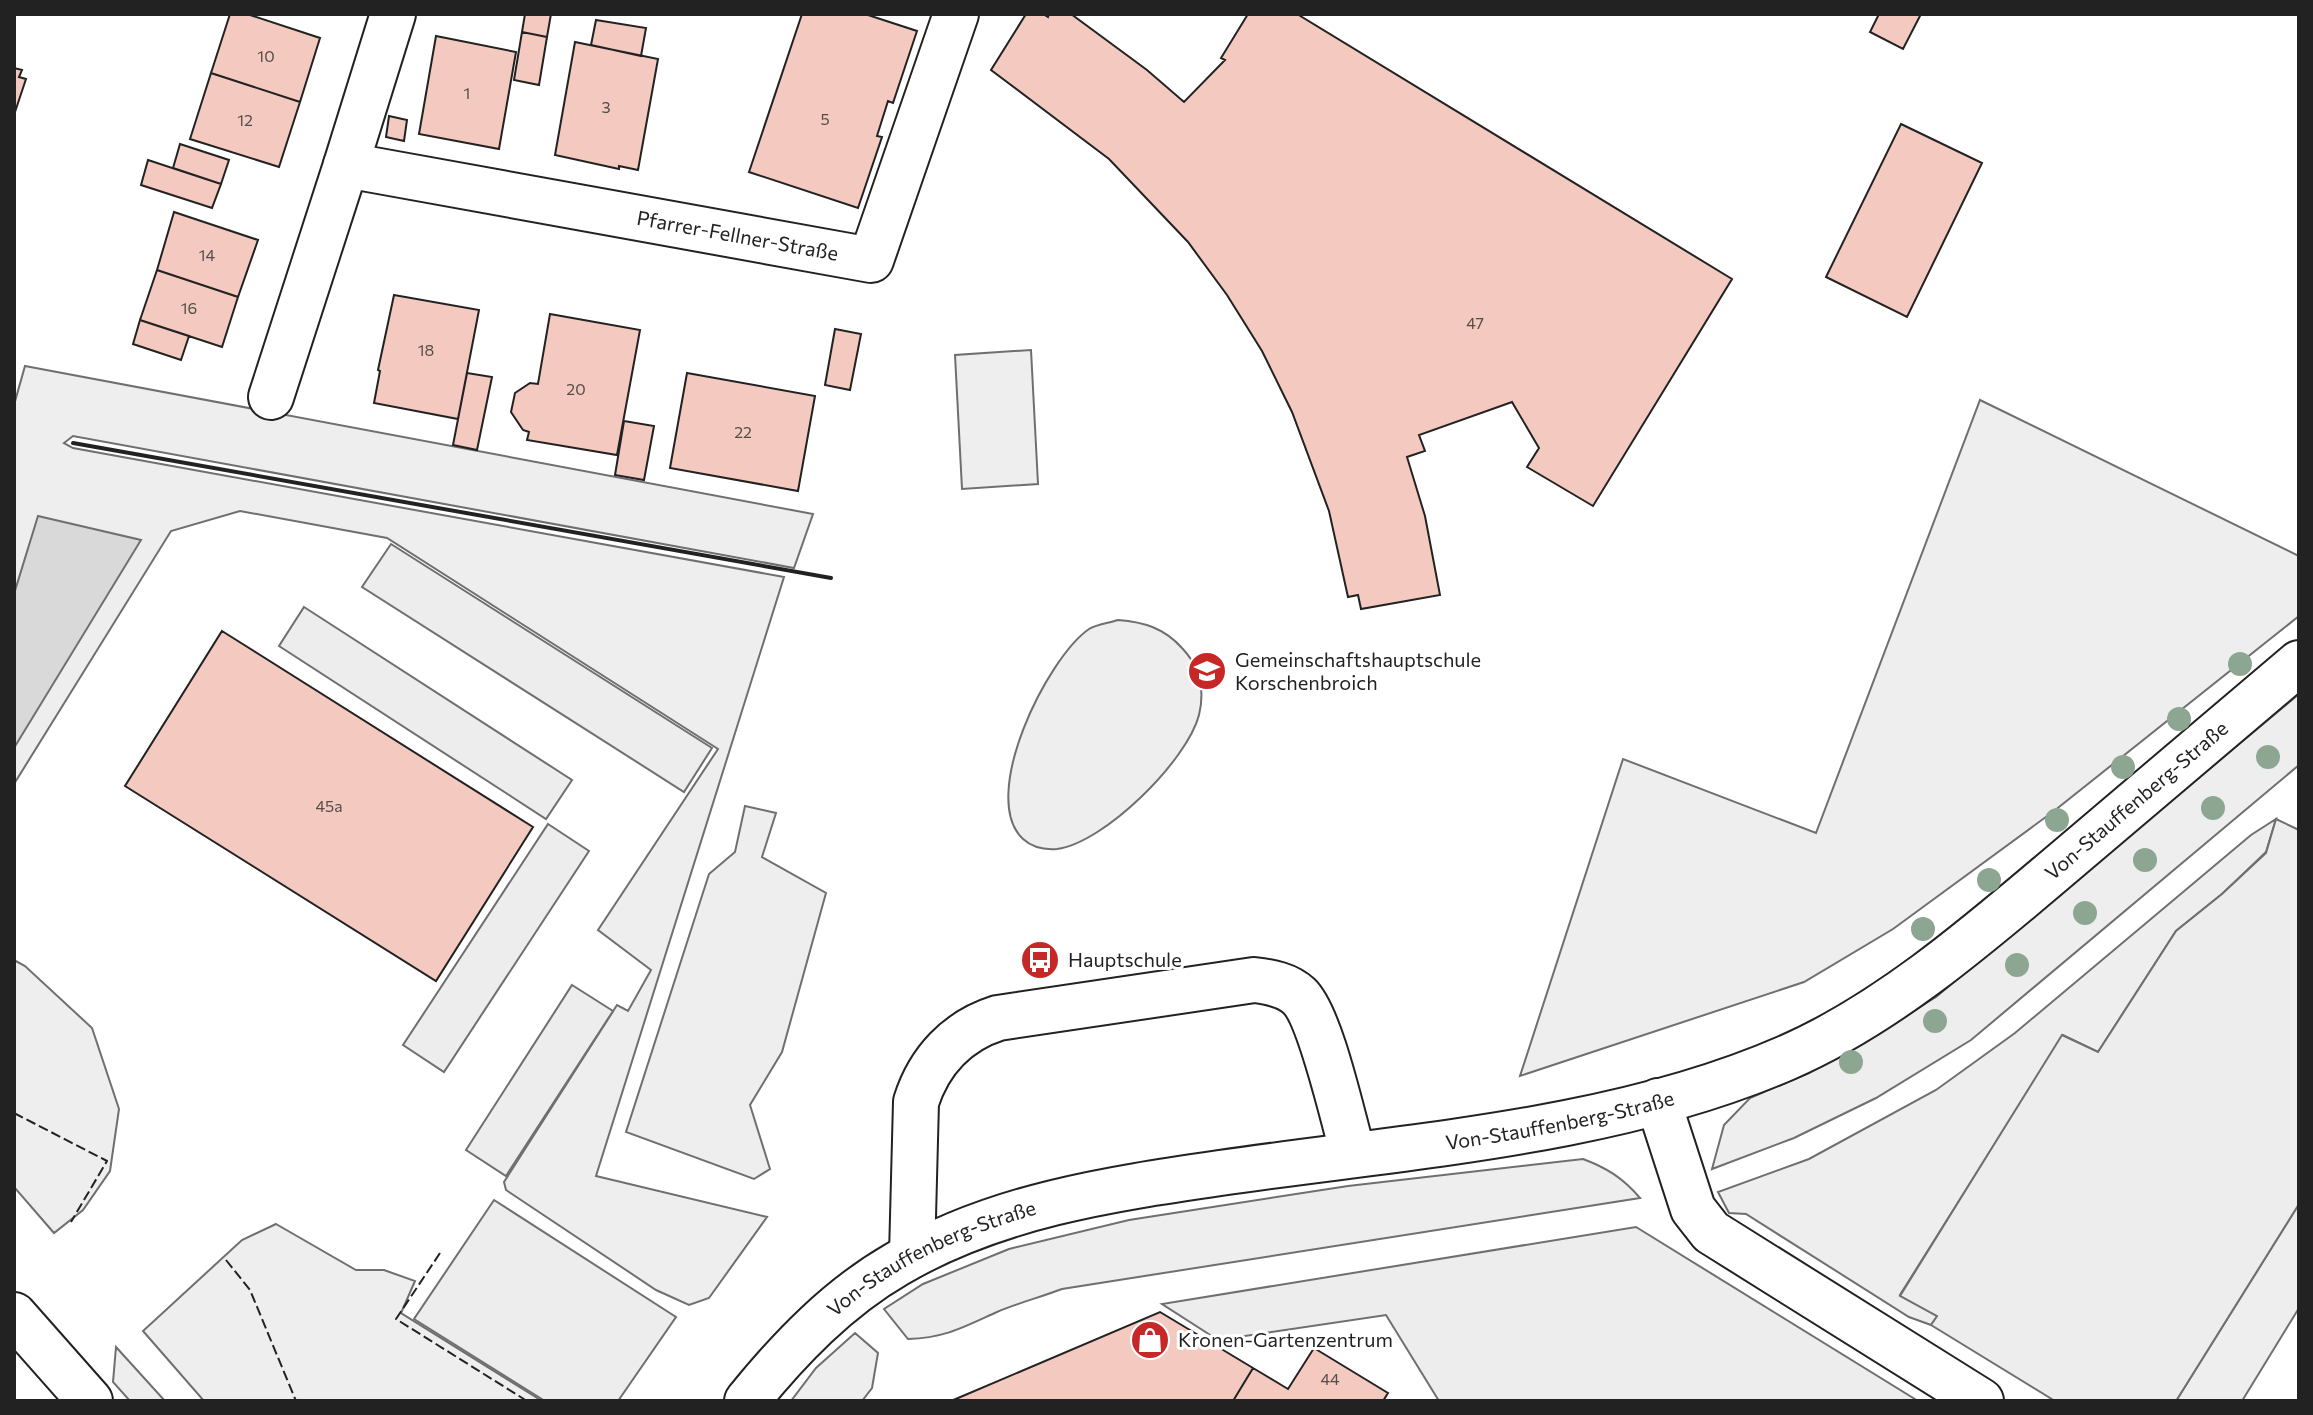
<svg xmlns="http://www.w3.org/2000/svg" width="2313" height="1415" font-family="Commissioner,sans-serif">
<style>
.green{fill:#eee;stroke:#6f6f6f;stroke-width:2}
.parking{fill:#ededed;stroke:#6f6f6f;stroke-width:2}
.water{fill:#d9d9d9;stroke:#6f6f6f;stroke-width:2}
.building{fill:#f3c9c0;stroke:#222;stroke-width:2}
.lines{fill:none;stroke-linecap:round;stroke-linejoin:round}
.minor-casing{stroke:#222;stroke-width:48}
.minor{stroke:#fff;stroke-width:44}
.fence{stroke:#222;stroke-width:2;stroke-dasharray:10 4;stroke-linecap:butt}
.wall{stroke:#222;stroke-width:4}
.tree{fill:#8da692}
.labels{text-anchor:middle;stroke-width:6;stroke-linejoin:round;paint-order:stroke}
.number-label{font-size:16px;fill:#564c4a}
.street-label{font-size:20px;fill:#222;stroke:#fff}
.poi-label{font-size:20px;fill:#222;stroke:#fff;text-anchor:start}
</style>
<rect width="100%" height="100%" fill="#fff"/>
<path class="green" d="M1031 350 1038 484 962 489 955 355Z
M25 366 813 514 794 568 73 436 64 443 73 448 784 577 596 1176 767 1217 709 1298 689 1305 656 1290 506 1190 504 1182 617 1005 628 1011 651 970 598 930 718 749 387 538 240 511 171 531 14 784V405Z
M1980 400 2299 556V616L2054 811 1893 929 1804 982 1520 1076 1623 759 1816 833Z
M1118 620C1144 622 1164 628 1182 648 1200 667 1205 690 1199 715 1187 761 1104 843 1057 849 1044 850 1033 848 1023 839 978 797 1047 658 1089 629 1097 624 1109 623 1118 620Z
M2299 694V765L1971 1040 1876 1098 1794 1138 1712 1169 1724 1125 1750 1098 1809 1073 1936 997Z
M745 806 776 813 762 857 826 893 782 1052 750 1105 770 1169 754 1179 626 1132 709 874 735 852Z
M2276 819 2266 852 2222 894 2176 931 2098 1052 2063 1035 1900 1295 1938 1316 1931 1325 1909 1317 1746 1214 1729 1213 1718 1192 1809 1159 1936 1090 2015 1033 2251 835Z
M14 960 25 966 92 1028 119 1109 110 1171 83 1210 54 1233 14 1187Z
M1583 1159C1607 1168 1623 1178 1640 1198L1062 1289C1041 1297 1018 1303 997 1312 964 1327 945 1338 908 1339L884 1309 923 1284 1009 1249 1129 1220 1348 1186Z
M2299 1204V1308L2242 1401H2176Z
M276 1224 356 1270H384L415 1281 401 1313 542 1401H204L143 1331 242 1240Z
M855 1333 878 1353 872 1388 862 1401H791L816 1368Z
M116 1347 165 1401H130L113 1382Z"/>
<path class="parking" d="M391 544 712 748 684 792 362 587Z
M304 607 572 780 546 819 279 646Z
M2276 819 2299 830V1204L2176 1401H2055L1931 1325 1937 1316 1900 1296 2062 1035 2098 1052 2176 931 2222 894 2266 853Z
M548 824 589 851 444 1072 403 1045Z
M572 985 613 1011 506 1176 466 1150Z
M494 1200 676 1317 618 1401H545L414 1319Z
M1636 1227 1918 1401H1439L1386 1315 1218 1340 1162 1304Z"/>
<path class="water" d="M38 516 141 540 14 748V594Z"/>
<path class="building" d="M230 14H247L320 38 300 102 211 73Z
M525 14H551L547 37 522 32Z
M802 14H865L917 31 893 103 888 101 877 136 882 137 858 208 749 172Z
M1026 14H1043L1048 17 1049 14H1071L1147 70 1184 102 1225 60 1221 58 1248 14H1297L1732 279 1593 506 1527 467 1539 448 1512 402 1419 435 1425 451 1407 457 1425 516 1440 595 1361 609 1358 595 1348 597 1329 511 1292 412 1262 351 1227 295 1188 242 1109 159 991 70Z
M1879 14H1921L1903 49 1870 32Z
M596 20 646 28 641 56 591 45Z
M522 32 547 37 539 85 514 80Z
M436 36 516 52 499 149 419 134Z
M575 42 658 59 638 170 619 166V169L555 155Z
M14 68 22 70 19 77 26 79 14 115Z
M211 73 300 102 279 167 190 139Z
M389 116 407 120 404 141 386 137Z
M1901 124 1982 163 1907 317 1826 277Z
M180 144 229 160 221 184 173 168Z
M148 160 221 184 212 208 141 185Z
M174 212 258 240 238 297 157 270Z
M157 270 238 297 222 347 140 320Z
M394 295 479 310 458 419 374 403 380 371 378 370Z
M550 314 640 330 617 455 527 440 529 432 523 430 511 412 515 393 530 383 538 384Z
M140 320 189 336 181 360 133 344Z
M835 329 861 334 850 390 825 385Z
M467 373 492 377 477 450 453 445Z
M687 373 815 396 798 491 670 468Z
M624 421 654 426 644 480 615 475Z
M222 631 533 827 436 981 125 786Z
M1160 1312 1253 1368 1233 1401H951Z
M1314 1348 1388 1393 1383 1401H1233L1253 1368 1288 1389Z"/>
<g class="lines">
<g class="minor-casing">
<g id="minor">
<path id="s1" d="M393 14 346 165 871 260 956 14"/>
<path d="M271 397 346 165"/>
<path d="M1658 1101 1693 1209 1711 1232 1981 1401"/>
<path d="M912 1255 916 1102C929 1061 957 1031 998 1018L1254 980C1271 982 1287 985 1299 996 1321 1017 1343 1120 1353 1153"/>
<path d="M14 1315 90 1401"/>
<path id="s2" d="M747 1401C790 1348 838 1298 897 1264 995 1206 1110 1189 1220 1173 1405 1146 1614 1133 1786 1058 1888 1014 1983 931 2068 859 2145 793 2222 728 2299 663"/>
</g>
</g>
<use href="#minor" class="minor"/>
<path class="fence" d="M14 1113 107 1161 71 1222
M440 1253 396 1319 527 1401
M226 1260 250 1290 296 1401"/>
<path class="wall" d="M73 443 831 578"/>
</g>
<g class="tree">
<circle cx="2240" cy="664" r="12"/>
<circle cx="2179" cy="719" r="12"/>
<circle cx="2268" cy="757" r="12"/>
<circle cx="2123" cy="767" r="12"/>
<circle cx="2213" cy="808" r="12"/>
<circle cx="2057" cy="820" r="12"/>
<circle cx="2145" cy="860" r="12"/>
<circle cx="1989" cy="880" r="12"/>
<circle cx="2085" cy="913" r="12"/>
<circle cx="1923" cy="929" r="12"/>
<circle cx="2017" cy="965" r="12"/>
<circle cx="1935" cy="1021" r="12"/>
<circle cx="1851" cy="1062" r="12"/>
</g>
<defs>
<g id="school-disc" transform="scale(2)"><circle r="9.5" fill="#c62828" stroke="#fff"/><path d="M0-5L7-2L0 1L-7-2ZM-4 1L0 2.5L4 1V4Q0 6-4 4Z" fill="#fff"/></g>
<g id="bus-disc" transform="scale(2)"><circle r="9.5" fill="#c62828" stroke="#fff"/><path d="M-5-6H5V4H4V6H2V4H-2V6H-4V4H-5ZM-3.5-4V0h7V-4ZM-3.5 1.2v1.5H-2V1.2ZM2 1.2v1.5H3.5V1.2Z" fill="#fff"/></g>
<g id="shop-disc" transform="scale(2)"><circle r="9.5" fill="#c62828" stroke="#fff"/><path d="M-5-2.5h2.3a2.7 3.5 0 0 1 5.4 0H5L5.5 6h-11ZM-1.5-2.5h3a1.5 2.3 0 0 0-3 0Z" fill="#fff"/></g>
</defs>
<g fill-rule="evenodd">
<use href="#school-disc" x="1207" y="671"/>
<use href="#bus-disc" x="1040" y="960"/>
<use href="#shop-disc" x="1150" y="1340"/>
</g>
<g class="labels">
<g class="number-label">
<text x="266" y="62">10</text>
<text x="467" y="99">1</text>
<text x="606" y="113">3</text>
<text x="825" y="125">5</text>
<text x="245" y="126">12</text>
<text x="207" y="261">14</text>
<text x="189" y="314">16</text>
<text x="1475" y="329">47</text>
<text x="426" y="356">18</text>
<text x="576" y="395">20</text>
<text x="743" y="438">22</text>
<text x="329" y="812">45a</text>
<text x="1330" y="1385">44</text>
</g>
<g class="street-label">
<text dy="7" stroke="none"><textPath href="#s1" startOffset="556">Pfarrer-Fellner-Straße</textPath></text>
<text dy="7" stroke="none"><textPath href="#s2" startOffset="1558">Von-Stauffenberg-Straße</textPath></text>
<text dy="7" stroke="none"><textPath href="#s2" startOffset="886">Von-Stauffenberg-Straße</textPath></text>
<text dy="7" stroke="none"><textPath href="#s2" startOffset="238">Von-Stauffenberg-Straße</textPath></text>
</g>
<g class="poi-label">
<text x="1235" y="667">Gemeinschaftshauptschule<tspan x="1235" dy="23">Korschenbroich</tspan></text>
<text x="1068" y="967">Hauptschule</text>
<text x="1178" y="1347">Kronen-Gartenzentrum</text>
</g>
</g>
<rect width="2313" height="1415" fill="none" stroke="#222222" stroke-width="32"/>
</svg>
